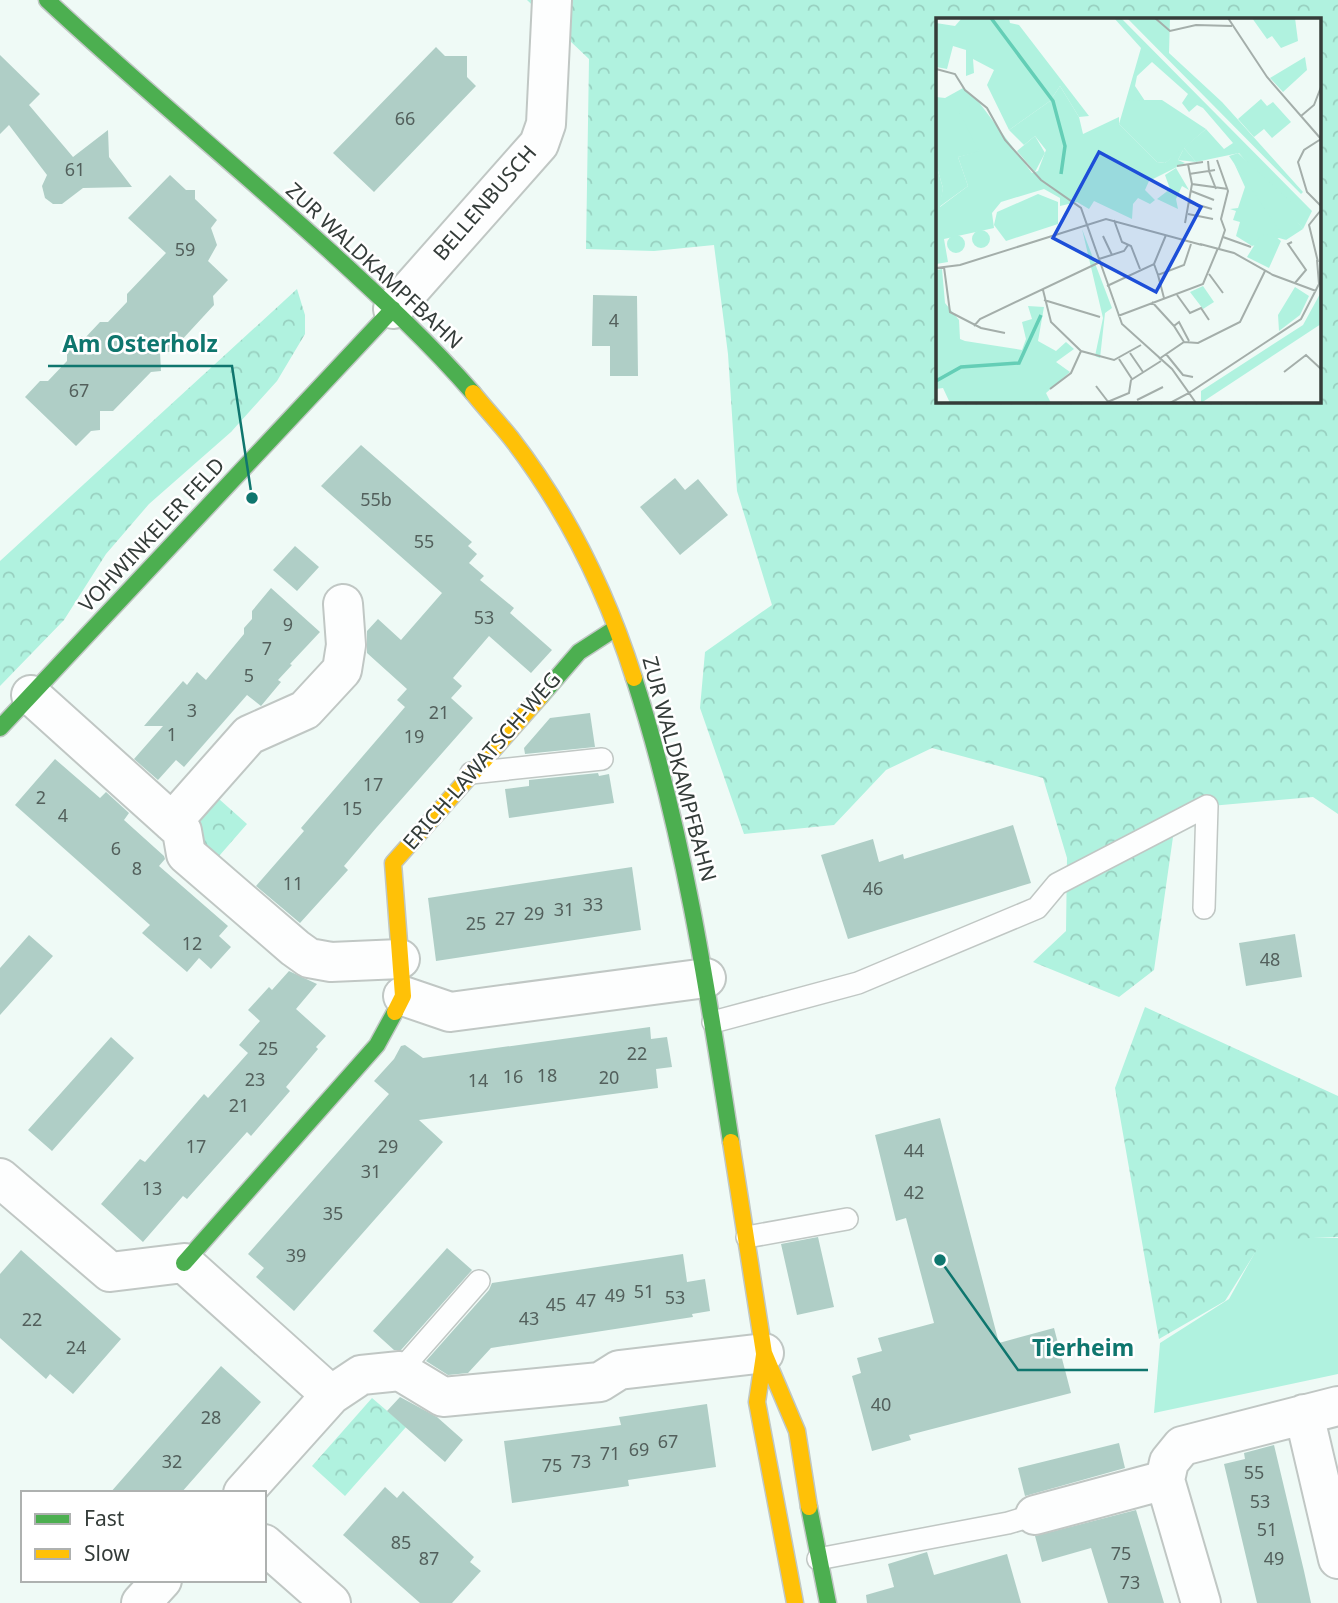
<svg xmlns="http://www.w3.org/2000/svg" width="1338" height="1603" font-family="'Noto Sans',sans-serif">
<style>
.grass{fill:#b0f2df}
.forest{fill:url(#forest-crowns);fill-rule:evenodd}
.building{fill:#afcec6}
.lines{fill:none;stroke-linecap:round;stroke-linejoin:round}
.lane-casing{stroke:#c0c7c4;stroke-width:24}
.street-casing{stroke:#c0c7c4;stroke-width:42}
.fast-casing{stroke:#c0c7c4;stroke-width:19}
.slow-casing{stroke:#c0c7c4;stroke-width:19}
.lane{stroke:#fdfefe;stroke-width:21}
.street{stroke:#fdfefe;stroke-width:38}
.fast{stroke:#4caf50;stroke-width:16}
.slow{stroke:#ffc107;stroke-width:16}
.labels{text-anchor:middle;stroke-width:5;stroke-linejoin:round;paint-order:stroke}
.number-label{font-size:18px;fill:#53605c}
.street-label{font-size:21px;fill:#343c39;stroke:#fff}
.inset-river{fill:none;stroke:#64ceb6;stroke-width:3.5}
.inset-road{fill:none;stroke:#a4aeaa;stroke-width:2}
.view{fill:#1d4ed8;fill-opacity:0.15;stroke:#1d4ed8;stroke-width:3.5}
.inset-edge{fill:none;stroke:#343c39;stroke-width:3.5}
.leader{fill:none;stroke:#0f766e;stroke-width:2.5}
.callout-dot{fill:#0f766e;stroke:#fff;stroke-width:2.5}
.callout-label{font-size:23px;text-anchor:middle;font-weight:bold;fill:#0f766e;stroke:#fff;stroke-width:5;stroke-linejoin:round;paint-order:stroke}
</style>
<defs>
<pattern id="forest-crowns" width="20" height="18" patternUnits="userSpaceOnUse" patternTransform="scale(1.75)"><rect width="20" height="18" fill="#b0f2df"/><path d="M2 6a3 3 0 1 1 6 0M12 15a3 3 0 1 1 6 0" fill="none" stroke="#98d0c0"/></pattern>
</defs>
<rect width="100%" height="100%" fill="#effaf6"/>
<path class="grass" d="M1263 1238H1338V1374L1154 1413 1160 1343 1229 1299Z"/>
<path class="forest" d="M527 0H1338V814L1313 797 1177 809 1154 970 1119 997 1033 962 1066 931 1067 858 1043 778 932 748 886 770 834 825 744 834 700 708 705 652 772 605 737 491 728 354 714 245 654 251 586 249 589 59ZM937 19H1319V401H937Z
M297 289 305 315V334L277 381 231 432 149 504 106 554 64 620 0 686V561Z
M219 799 247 824 213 863 198 851 197 825Z
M1145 1007 1338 1096V1237L1263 1240 1225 1301 1159 1339 1115 1088Z
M372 1398 406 1427 345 1496 312 1466Z"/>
<path class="building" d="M436 47 445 56H467V77L476 86 374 192 333 153Z
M0 55 40 94 29 105 73 157 108 130 109 157 132 187 83 188 62 204H53L45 198 42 186 47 175 9 125 0 134Z
M170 175 186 190H195V199L217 220 211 228 217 245 208 261 228 280 213 296 214 305 179 343V352H160L161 371 151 372 113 411H100V430L91 431 76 446 25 397 40 381H48L67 361V352L82 336 84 339 100 322H108L127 302V294L166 253 128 218Z
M593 295 637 296 638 376H610V346H592Z
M361 445 472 542 468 546 477 554 469 563 484 576 480 580 514 608 510 613 552 650 531 673 489 636 453 678 462 686 451 698 473 718 377 827 344 866 348 870 300 923 256 886 304 831 301 828 405 707 397 700 407 689 367 653V631L378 619 401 640 442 593 321 486Z
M675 478 685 490 698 479 728 515 680 555 640 507Z
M295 546 319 567 297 591 273 570Z
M271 588 320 632 290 664 292 665 278 680 281 682 261 706 247 695 184 767 176 760 158 780 134 759 163 726H144L183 681 187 685 197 672 206 680 244 634V628L252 619V611Z
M590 713 595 747 525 754 524 748 550 718Z
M55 759 100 798 106 792 129 813 124 820 164 856 165 859 159 866 228 926 219 936 231 947 211 969 199 958 187 972 142 933 150 925 15 805Z
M598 773 599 776 609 774 614 803 509 818 505 789 529 786V780Z
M1013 825 1031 883 848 939 821 855 873 839 879 862 903 854 904 859Z
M632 867 641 930 436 961 428 898Z
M1295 934 1302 977 1246 986 1239 943Z
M29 935 53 956 0 1015V968Z
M289 971 317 984 296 1009 326 1036 316 1047 318 1049 286 1087 290 1091 251 1136 247 1132 187 1199 183 1196 143 1242 101 1204 140 1159 145 1162 204 1094 208 1098 248 1053 239 1045 260 1021 248 1010 269 987 272 990Z
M650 1027 651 1039 667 1037 672 1067 656 1069 658 1088 419 1120 443 1142 294 1311 256 1277 264 1268 248 1254 389 1094 374 1081 394 1059 401 1046 405 1045 423 1058Z
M111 1037 134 1058 52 1151 28 1130Z
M940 1118 999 1343 1054 1328 1071 1393 909 1435 911 1440 872 1451 852 1376 861 1373 857 1358 882 1351 878 1338 934 1323 906 1218 896 1221 875 1135Z
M818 1237 834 1307 797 1315 781 1244Z
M447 1248 472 1270 401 1350H394L373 1331Z
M21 1250 121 1339 73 1394 50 1374 46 1379 0 1338V1274Z
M683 1254 687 1282 705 1279 710 1311 692 1314 693 1317 491 1348 468 1373 448 1375 426 1361 489 1290 492 1283Z
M221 1366 261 1402 181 1493H110Z
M400 1397 437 1417 463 1440 445 1462 387 1411Z
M707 1404 716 1467 628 1480 629 1486 512 1503 504 1441 621 1425 619 1417Z
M1119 1443 1125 1468 1025 1496 1018 1468Z
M1274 1445 1304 1571 1311 1603H1257L1224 1464 1245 1459 1244 1453Z
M385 1487 397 1498 403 1491 474 1557 470 1562 481 1571 452 1603H420L343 1535Z
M1136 1510 1164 1603H1108L1091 1548 1042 1562 1035 1536Z
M927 1552 934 1575 1007 1554 1021 1603H867L866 1595 894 1587 888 1564Z"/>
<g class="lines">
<g class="lane-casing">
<path id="lane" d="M471 773 602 759
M713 1022 858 983 1037 908 1057 884 1207 806 1204 908
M747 1237 847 1219
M400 1371 479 1281
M818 1559 1008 1523 1035 1515"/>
</g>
<g class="street-casing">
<path id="street" d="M393 309 539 144 546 124 552 0
M31 695 182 831 186 854 295 948 309 958 331 962 400 959
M172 822 249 735 305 710 342 670 346 645 343 604
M403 996 450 1012 706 978
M0 1178 110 1272 184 1263 331 1395 243 1493
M331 1395 361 1375 400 1371 443 1397 600 1382 619 1370 764 1353
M1304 1414 1338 1559
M1165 1480 1201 1603
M1035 1515 1165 1480 1169 1462 1182 1446 1338 1406
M264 1544 331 1603
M141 1603 162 1580"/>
</g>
<g class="fast-casing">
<path id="fast" d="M47 0C140 87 239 168 333 254 382 299 430 343 473 393
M634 678C683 829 707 986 731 1142
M540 697 579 652 616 628
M0 728 393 309
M184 1263 377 1045 395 1012
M809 1507 828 1603"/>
</g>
<g class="slow-casing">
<path id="slow" d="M473 393C485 408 499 423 511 438 566 509 607 593 634 678
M395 1012 403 996 393 863 540 697
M731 1142 764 1353 797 1431 809 1507
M764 1355 757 1402 795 1603"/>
</g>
<use href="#lane" class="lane"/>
<use href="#street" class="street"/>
<use href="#fast" class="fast"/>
<use href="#slow" class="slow"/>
</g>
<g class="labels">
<g class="number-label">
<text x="405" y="125">66</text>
<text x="75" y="176">61</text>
<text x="185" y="256">59</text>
<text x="614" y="327">4</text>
<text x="79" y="397">67</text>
<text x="376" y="506">55b</text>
<text x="424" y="548">55</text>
<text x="484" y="624">53</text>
<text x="288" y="631">9</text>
<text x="267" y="655">7</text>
<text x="249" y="682">5</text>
<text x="192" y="717">3</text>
<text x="439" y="719">21</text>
<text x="172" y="741">1</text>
<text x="414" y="743">19</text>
<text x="373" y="791">17</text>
<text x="41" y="804">2</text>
<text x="352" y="815">15</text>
<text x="63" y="822">4</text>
<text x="116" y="855">6</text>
<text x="137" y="875">8</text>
<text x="293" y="890">11</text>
<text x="873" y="895">46</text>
<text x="593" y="911">33</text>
<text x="564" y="916">31</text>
<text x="534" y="920">29</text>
<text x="505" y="925">27</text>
<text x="476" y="930">25</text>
<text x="192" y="950">12</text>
<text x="1270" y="966">48</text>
<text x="268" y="1055">25</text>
<text x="637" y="1060">22</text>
<text x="547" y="1082">18</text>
<text x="513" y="1083">16</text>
<text x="609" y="1084">20</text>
<text x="255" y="1086">23</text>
<text x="478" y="1087">14</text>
<text x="239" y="1112">21</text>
<text x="196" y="1153">17</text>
<text x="388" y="1153">29</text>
<text x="914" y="1157">44</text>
<text x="371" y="1178">31</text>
<text x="152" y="1195">13</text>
<text x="914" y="1199">42</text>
<text x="333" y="1220">35</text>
<text x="296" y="1262">39</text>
<text x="644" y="1298">51</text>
<text x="615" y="1302">49</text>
<text x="675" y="1304">53</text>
<text x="586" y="1307">47</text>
<text x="556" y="1311">45</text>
<text x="529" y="1325">43</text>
<text x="32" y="1326">22</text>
<text x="76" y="1354">24</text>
<text x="881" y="1411">40</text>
<text x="211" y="1424">28</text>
<text x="668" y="1448">67</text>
<text x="639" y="1456">69</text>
<text x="610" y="1460">71</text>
<text x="172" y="1468">32</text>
<text x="581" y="1468">73</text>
<text x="552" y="1472">75</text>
<text x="1254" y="1479">55</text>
<text x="1260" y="1508">53</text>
<text x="1267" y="1536">51</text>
<text x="401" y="1549">85</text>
<text x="1121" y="1560">75</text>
<text x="429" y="1565">87</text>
<text x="1274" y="1565">49</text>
<text x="1130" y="1589">73</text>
</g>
<g class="street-label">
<text transform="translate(485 203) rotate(-49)" y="7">BELLENBUSCH</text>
<text transform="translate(374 266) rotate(43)" y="7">ZUR WALDKAMPFBAHN</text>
<text transform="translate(152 535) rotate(-47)" y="7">VOHWINKELER FELD</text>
<text transform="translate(482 761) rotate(-49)" y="7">ERICH-LAWATSCH-WEG</text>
<text transform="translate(679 769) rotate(75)" y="7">ZUR WALDKAMPFBAHN</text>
</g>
</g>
<g transform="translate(936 18)">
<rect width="385" height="385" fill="#effaf6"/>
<path d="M26 0H73L74 5 83 7 153 98 143 99 124 68 114 83 73 112 51 67 58 52 37 41 38 55 30 58V32L17 28 11 51 0 49V5L19 8ZM191 0H234L233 35 286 84 367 174 365 176ZM27 70 42 83 43 134 22 139 32 168 3 189 7 170 0 146V79L9 80ZM190 82H226L270 111 248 130 260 144 242 142 247 132 229 145 221 144 183 106ZM99 118 109 135 99 154 81 133ZM298 145 343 208 350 222 343 220 316 228 300 218 304 204 297 202 300 193 294 191 302 190 309 169ZM102 176 122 184V206L70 223 58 207 61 194ZM36 221a9 9 0 1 1 18 0a9 9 0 1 1-18 0ZM11 226a9 9 0 1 1 18 0a9 9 0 1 1-18 0ZM359 269 373 278 364 297 343 313 342 297Z" fill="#b0f2df"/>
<path d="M178 0H185L376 193 367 211 303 135 260 144 248 130 242 142 249 145 213 163 209 172 219 182 214 186 202 180 197 186 196 201 158 183 153 191 141 184 124 188V180L108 171 65 184 56 195 58 210 8 221 12 244 0 246V146L7 170 4 189 32 168 22 139 43 133 23 94 42 83 96 155 102 153 110 132 99 118 88 127 73 112 114 83 124 68 143 99 147 116 183 99V106L221 144 229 145 270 111 288 131 297 125 267 90 261 87 253 94 246 85 252 76 216 44 201 58 199 68 209 83 190 82 205 30ZM369 39 371 52 347 74 334 60ZM240 150 253 172 246 168 240 181 242 191 221 181 234 171 229 157ZM146 211 176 290 169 295 164 340 159 338 167 300ZM335 215 345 223 333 250 311 239 324 218ZM6 251 9 285 23 302 24 321 29 323 86 332 90 321 86 304 96 301 92 288 108 289 102 323 120 333 130 324 138 331 120 344 134 354 110 375 115 385H14L7 370 0 371V252ZM267 268 278 284 267 291 254 274Z" fill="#b0f2df"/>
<path d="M316 0H359L362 23 345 30 336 18 331 21ZM325 81 331 88 337 84 355 104 336 120 328 111 318 119 302 101ZM302 135 355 184V195L367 211 350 222 293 138ZM385 274V306L265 385V373L367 307Z" fill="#b0f2df"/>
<path class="inset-river" d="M55 0 117 83 129 128 125 156M0 363 25 349 83 345 105 297"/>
<path class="inset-road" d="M219 0 234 13 260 7 296 8M292 0 331 59 385 121M0 51 19 56 29 72 51 90 69 122 105 162 145 190 186 306 236 351 253 375 234 385M365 98 378 87 385 69M385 121 368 132 362 144 371 174 385 188M281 142 292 173 285 201 289 212 283 230M252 146 256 166 292 171M241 148 267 144M279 152 273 153 280 171M253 156 273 153 272 143M255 173 278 182M252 184 276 191M252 196 277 201M178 202 186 224 195 228 204 251M249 205 256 166M167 218 176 237M287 219 315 229M356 224 352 226 370 252 359 265M264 226 298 235 337 257 380 273M163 241 188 233 192 227M382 244 373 207 385 192M218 246 230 217M8 249 14 294 45 310 69 315M0 250 24 247 170 201 266 227M273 256 287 275M222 257 228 280M171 268 218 246 222 257 248 247 255 226M107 272 115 304 145 333 178 342 205 327M241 277 254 295 265 290 273 302M108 282 164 299M216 284 238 308M182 298 267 266 282 230M38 308 44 301 164 244M248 324 238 308 243 304 253 323M194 335 207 354M230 336 247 357 257 359M183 341 196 361M223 341 248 324 262 325 304 304 329 253M348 354 370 337 385 351M160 368 173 385M114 371 135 355 145 333M201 382 227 369M169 385 193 375 195 362 225 343M260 385 253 375 365 301 383 266 381 242"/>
<path class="view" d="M163 134 265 189 220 274 117 220Z"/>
<rect width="385" height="385" class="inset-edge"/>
</g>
<path class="leader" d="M252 498L232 366H48M940 1260L1018 1370H1148"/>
<g class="callout-dot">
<circle cx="252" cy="498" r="7"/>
<circle cx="940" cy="1260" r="7"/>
</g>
<g class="callout-label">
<text x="140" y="352">Am Osterholz</text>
<text x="1083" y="1356">Tierheim</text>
</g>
<rect x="21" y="1491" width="245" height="91" fill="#ffffff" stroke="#aeb1b0" stroke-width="2"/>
<rect x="35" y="1514" width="35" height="10" fill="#4caf50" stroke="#aeb1b0" stroke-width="2"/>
<text x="84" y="1526" font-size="21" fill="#343c39">Fast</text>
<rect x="35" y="1549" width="35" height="10" fill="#ffc107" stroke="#aeb1b0" stroke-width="2"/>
<text x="84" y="1561" font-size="21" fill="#343c39">Slow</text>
</svg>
